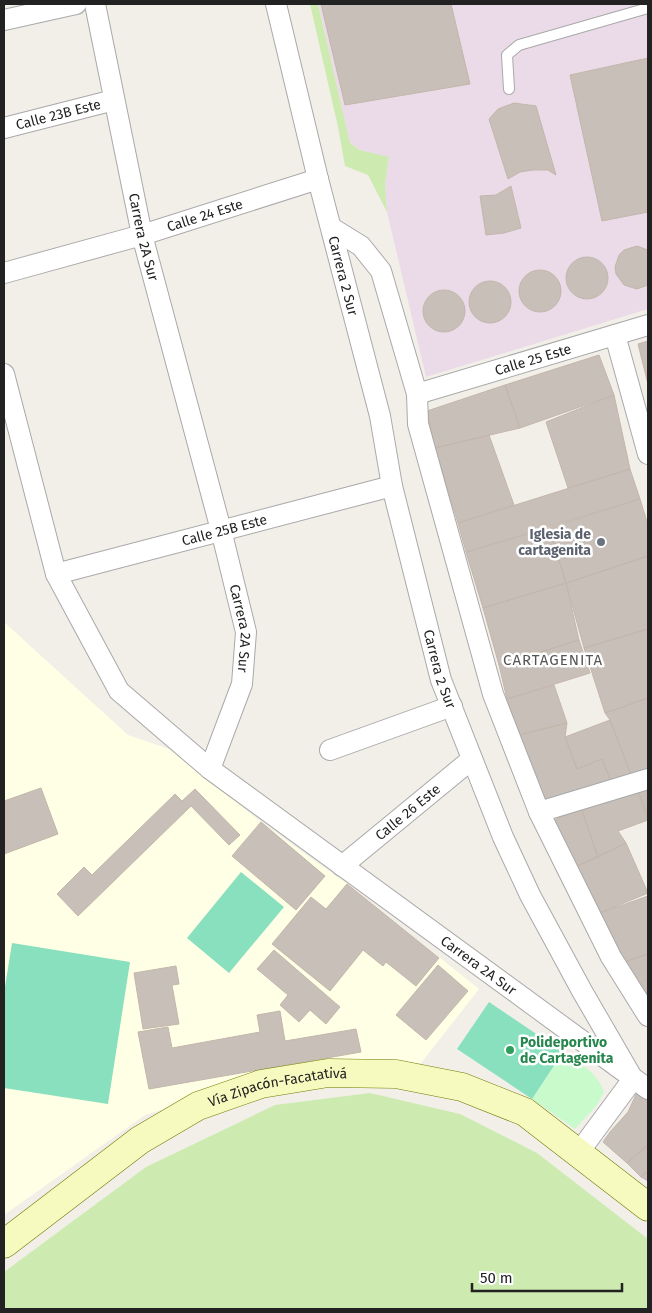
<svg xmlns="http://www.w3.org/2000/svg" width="652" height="1313" font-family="'Fira Sans',sans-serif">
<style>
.industrial{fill:#ebdbe8}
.education{fill:#ffffe5}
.grass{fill:#cdebb0}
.park{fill:#c8facc}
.pitch{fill:#88e0be}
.building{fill:#c7bfb8;stroke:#c4b6ab}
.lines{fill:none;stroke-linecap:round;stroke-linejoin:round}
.service-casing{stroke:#a9a9a9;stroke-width:12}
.minor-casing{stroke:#a9a9a9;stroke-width:22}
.secondary-casing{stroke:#707d05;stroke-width:29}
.service{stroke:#fff;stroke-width:10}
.minor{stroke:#fff;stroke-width:20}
.secondary{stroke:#f7fabf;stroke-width:28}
.worship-dot{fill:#6b7280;stroke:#fff;stroke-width:2}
.leisure-dot{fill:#2e9e5b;stroke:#fff;stroke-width:2}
.labels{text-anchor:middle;stroke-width:5;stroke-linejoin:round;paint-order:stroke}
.street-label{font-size:14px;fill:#222;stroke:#fff}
.worship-label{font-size:14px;font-weight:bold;fill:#5b616d;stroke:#fff;text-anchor:end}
.leisure-label{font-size:14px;font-weight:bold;fill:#27864d;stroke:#fff;text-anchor:start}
.neighbourhood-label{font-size:15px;letter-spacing:1px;fill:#555;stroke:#fff}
</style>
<rect width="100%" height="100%" fill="#f2efe9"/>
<path class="industrial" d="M318 4H648V309L426 377 387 212 385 184 389 158 360 150 350 143Z"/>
<path class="education" d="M4 622 128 735 169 749 261 822 347 884 479 989 421 1063 281 1073 145 1115 4 1215Z"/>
<path class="grass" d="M310 4H318L350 143 360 150 389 157 385 184 387 212 368 175 345 166 338 127Z
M370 1093 460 1114 537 1153 648 1239V1309H4V1272L146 1167 275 1105Z"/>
<path class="park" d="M563 1052C580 1063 597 1072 604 1092L596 1106 575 1129 532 1099Z"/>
<path class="pitch" d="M241 872 284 907 229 973 187 938Z
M12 943 130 962 108 1104 4 1088V993Z
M489 1002 563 1052 532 1099 457 1049Z"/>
<path class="building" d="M321 4H451L470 84 345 105Z
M648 58V212L602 221 570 75Z
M514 103 536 106 556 175 548 170H533L520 172 508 179 489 119 498 109Z
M511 186 521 228 504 233 486 235 480 196 496 195Z
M637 246 648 250V285L637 289 624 285 616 274 615 267 619 255 624 250Z
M566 278a21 21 0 1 1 42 0a21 21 0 1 1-42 0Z
M519 291a21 21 0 1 1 42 0a21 21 0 1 1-42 0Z
M469 302a21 21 0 1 1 42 0a21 21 0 1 1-42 0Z
M423 311a21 21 0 1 1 42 0a21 21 0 1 1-42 0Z
M648 341V384L638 344Z
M599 355 614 395 520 428 505 385Z
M505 385 520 428 435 448 427 411Z
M614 395 630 469 568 488 546 422Z
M489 435 514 505 458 523 435 448Z
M630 469 640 499 466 552 458 523Z
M640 499 648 525V556L566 583 549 528Z
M549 528 566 583 483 608 466 552Z
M648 556V629L584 648 566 583Z
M566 583 579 640 499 665 483 608Z
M648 629V698L605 713 584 648Z
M579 640 590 673 507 699 499 665Z
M554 685 567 723 519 735 507 699Z
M648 698V772L632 777 610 720 605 713Z
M610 720 632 777 612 784 602 759 577 769 565 737Z
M567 723 565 737 577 769 602 759 612 784 545 807 519 735Z
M648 785V817L637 788Z
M41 788 58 834 4 854V801Z
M637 788 648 820 618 831 626 843 598 857 581 808Z
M195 789 240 835 229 845 191 806 78 916 57 894 84 867 92 875 175 794 182 801Z
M581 808 598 857 575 867 554 820Z
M261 822 325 876 296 910 232 856Z
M626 843 648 893 600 913 575 867Z
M347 884 439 958 416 986 386 962 383 966 363 950 330 991 272 944 311 897 326 909Z
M648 896V954L618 964 600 913Z
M274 950 340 1007 326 1024 310 1010 299 1022 280 1005 288 995 257 969Z
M648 954V1000L618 964Z
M438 965 468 991 426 1040 396 1015Z
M176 966 179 984 172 985 179 1024 143 1029 134 973Z
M280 1011 285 1041 356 1029 361 1052 149 1089 138 1032 168 1027 172 1048 260 1032 257 1015Z
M638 1090 648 1102V1145L627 1163 603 1142 610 1132 628 1112Z
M648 1145V1168L641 1177 627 1163Z
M648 1170V1181L641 1177Z"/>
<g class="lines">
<g class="service-casing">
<path id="service" d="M509 89 507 55 519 45 648 8"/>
</g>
<g class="minor-casing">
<g id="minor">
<path id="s1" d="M95 4 142 235 221 530 246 632 242 684 210 769"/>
<path id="s2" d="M276 4 318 179 380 416 392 486 441 680 503 837 530 895 582 991 633 1079"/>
<path d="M4 20 76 4"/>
<path id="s3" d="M4 128 114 100"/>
<path d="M332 228 361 246 381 271 417 394 418 424 493 694 539 812 611 957 648 1016"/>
<path id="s4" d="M4 273 142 235 318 179"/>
<path d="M615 335 648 454"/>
<path id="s5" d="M4 374 56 574 119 691 210 769 648 1089"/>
<path id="s6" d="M417 394 648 325"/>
<path id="s7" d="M56 574 392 486"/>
<path d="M330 750 452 706"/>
<path d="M539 812 648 779"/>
<path id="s8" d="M342 866 472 759"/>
<path d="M579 1152 633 1079"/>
</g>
</g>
<g class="secondary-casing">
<g id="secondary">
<path id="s9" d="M4 1244 140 1140 198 1106 261 1084 328 1073 396 1074 462 1087 525 1112 648 1207"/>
</g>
</g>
<use href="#service" class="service"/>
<use href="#minor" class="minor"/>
<use href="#secondary" class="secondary"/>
</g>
<circle class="worship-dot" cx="601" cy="542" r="5"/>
<circle class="leisure-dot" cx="510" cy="1050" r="5"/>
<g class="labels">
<g class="street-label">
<text dy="5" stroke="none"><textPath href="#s3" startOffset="56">Calle 23B Este</textPath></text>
<text dy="5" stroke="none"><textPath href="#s4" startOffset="209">Calle 24 Este</textPath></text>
<text dy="5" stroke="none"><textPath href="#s1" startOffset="238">Carrera 2A Sur</textPath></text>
<text dy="5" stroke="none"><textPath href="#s2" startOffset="280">Carrera 2 Sur</textPath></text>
<text dy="5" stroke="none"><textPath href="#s6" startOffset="121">Calle 25 Este</textPath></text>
<text dy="5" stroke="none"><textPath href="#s7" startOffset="174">Calle 25B Este</textPath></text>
<text dy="5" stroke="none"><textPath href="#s1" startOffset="642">Carrera 2A Sur</textPath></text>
<text dy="5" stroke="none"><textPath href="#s2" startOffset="685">Carrera 2 Sur</textPath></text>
<text dy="5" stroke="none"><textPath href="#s8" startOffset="85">Calle 26 Este</textPath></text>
<text dy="5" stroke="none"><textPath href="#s5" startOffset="792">Carrera 2A Sur</textPath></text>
<text dy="5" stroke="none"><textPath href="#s9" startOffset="321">Vía Zipacón-Facatativá</textPath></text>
</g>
<g class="worship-label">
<text x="591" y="539">Iglesia de<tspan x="591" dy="16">cartagenita</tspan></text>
</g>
<g class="leisure-label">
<text x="520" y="1047">Polideportivo<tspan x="520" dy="16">de Cartagenita</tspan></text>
</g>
<g class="neighbourhood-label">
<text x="553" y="665">CARTAGENITA</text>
</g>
</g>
<rect width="652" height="1313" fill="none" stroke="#222222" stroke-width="10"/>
<path d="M472 1283v8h150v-8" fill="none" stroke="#222222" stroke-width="2.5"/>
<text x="480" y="1283" font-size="15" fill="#222222" stroke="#ffffff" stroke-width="4" paint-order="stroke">50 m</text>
</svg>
